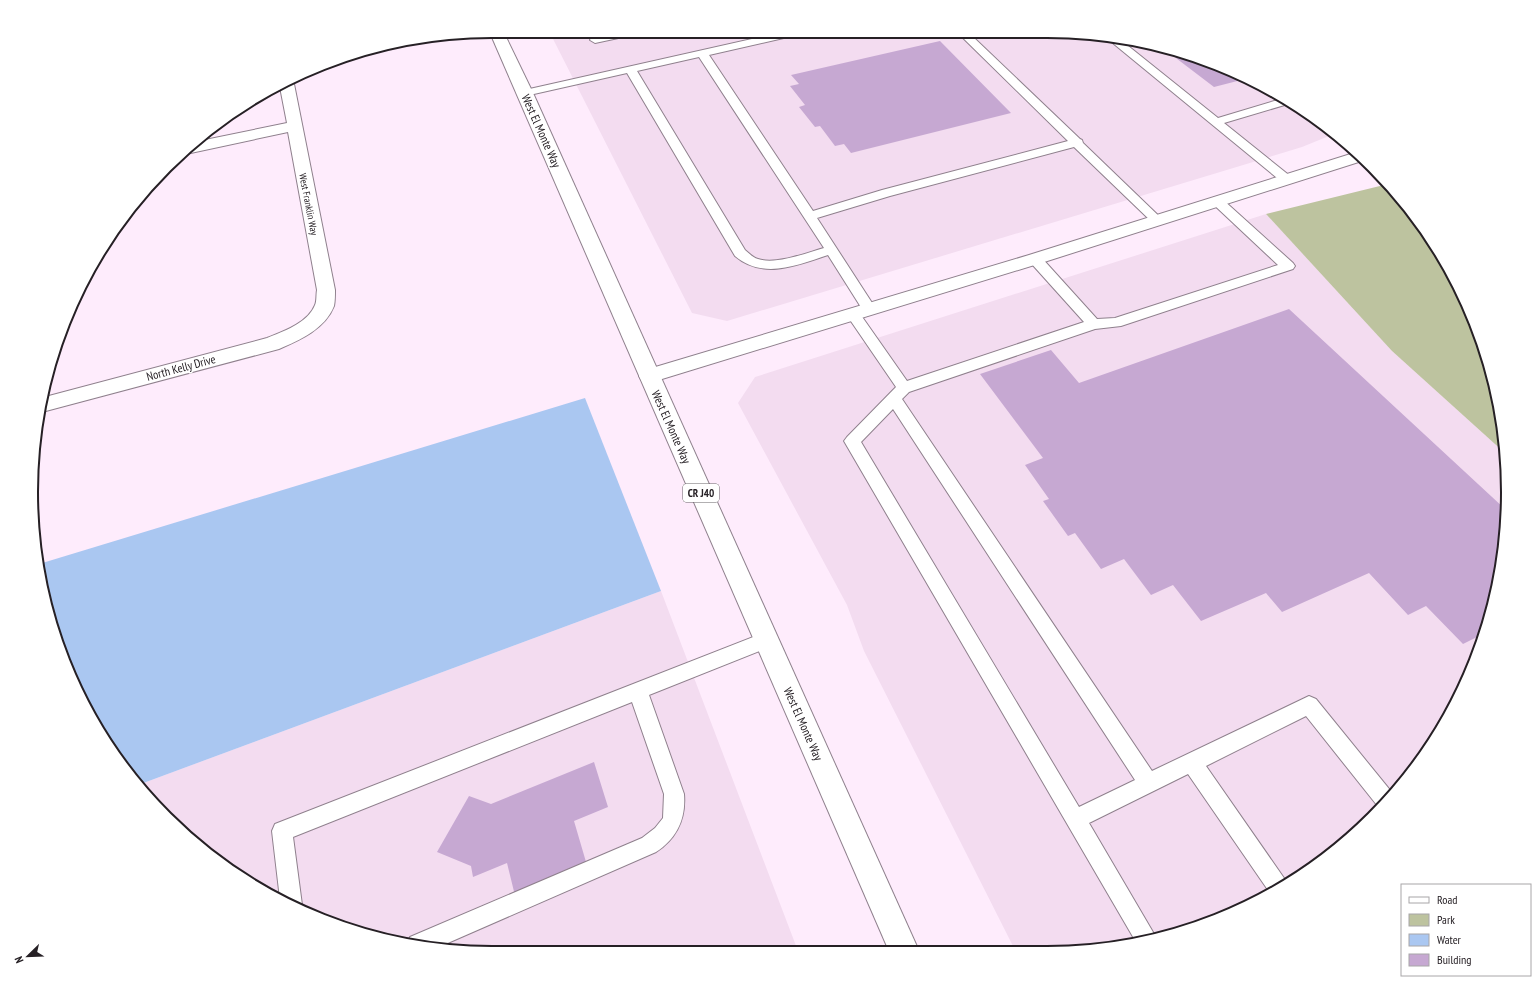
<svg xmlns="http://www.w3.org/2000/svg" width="1539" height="984" font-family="'PT Sans Narrow',sans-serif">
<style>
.built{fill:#f3dcf0}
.green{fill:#bdc39f}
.water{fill:#aac7f1}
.building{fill:#c6a8d2}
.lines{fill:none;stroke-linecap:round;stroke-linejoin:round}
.lane-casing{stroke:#8f808d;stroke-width:2}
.street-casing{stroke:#8f808d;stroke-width:2}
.primary-casing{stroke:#8f808d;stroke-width:2}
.lane{fill:#fff;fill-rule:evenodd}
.street{fill:#fff;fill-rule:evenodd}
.primary{fill:#fff;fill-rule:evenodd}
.labels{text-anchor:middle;stroke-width:3;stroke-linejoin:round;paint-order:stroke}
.far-street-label{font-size:10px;fill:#262025;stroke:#fff}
.shield{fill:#fff;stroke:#676366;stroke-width:1}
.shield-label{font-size:11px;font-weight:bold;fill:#262025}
.street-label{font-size:12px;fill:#262025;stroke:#fff}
.rim{fill:none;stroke:#262025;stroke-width:2}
</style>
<rect width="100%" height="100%" fill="#feecfc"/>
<path class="built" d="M551 35H1107L1167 47 1251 78 1334 134 1302 147 1230 169 727 321 692 313Z
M1266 214 1392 351 1506 454 1507 462 1504 552 1484 640 1446 722 1394 796 1328 858 1251 905 1166 937 1077 952H1016L864 651 847 605 738 403 755 377Z
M661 591 798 951 432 949 315 918 236 875 188 839 145 796 138 785Z"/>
<path class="green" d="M1388 184 1413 211 1460 288 1492 372 1506 454 1392 351 1266 214Z"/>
<path class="water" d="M585 398 661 591 138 785 93 723 47 611 39 564Z"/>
<path class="building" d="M940 41 1011 113 851 153 844 144 835 146 820 126 815 127 799 107 805 105 790 86 799 84 791 75Z
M1174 50 1249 78 1214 87 1168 52Z
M1289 309 1505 509 1504 552 1485 633 1463 644 1426 606 1408 615 1369 573 1282 612 1266 593 1201 621 1173 585 1151 595 1124 559 1101 569 1075 533 1068 536 1043 501 1049 499 1025 465 1043 458 980 374 1051 350 1079 383Z
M594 762 608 807 574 821 591 879 519 912 507 863 473 877 471 866 437 852 469 796 491 804Z"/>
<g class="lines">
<g class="lane-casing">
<path id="lane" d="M604 35H624L623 37 595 43 590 40 591 38Z
M770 35H789L788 37 709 55 813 211 882 190 1068 141 960 35H971L1080 139 1082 140 1083 143 1163 220 1161 223H1153L1074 147 890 196 817 218 876 309 874 312 869 314 864 312 828 255C798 265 763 280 735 256L627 73 525 96 520 93 525 90ZM699 57 824 248C806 253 776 265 758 259 753 258 749 253 745 250L637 71Z
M1103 35 1117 37 1218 118 1281 99 1288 104 1224 123 1290 176 1292 179 1290 182H1282Z
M1217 197 1221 198 1293 263 1295 266 1293 269 1121 326 1095 329 909 392 902 399 1152 771 1309 696 1316 699 1394 795 1380 809 1306 716 1206 766 1286 881 1287 883 1270 893 1188 774 1089 823 1157 939 1136 942 844 441 847 437 896 387 846 314 848 311 853 309 858 311 907 381 1084 322 1030 262 1028 259 1030 256 1035 255 1040 256 1097 319 1115 318 1278 265 1213 204 1211 201 1213 198ZM893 409 1135 780 1079 807 861 442Z
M766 632 772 634 775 640 772 646 649 695 684 794C686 819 677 838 656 852L434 949 408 943 410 937 642 838 655 828 663 818 664 794 632 702 293 837 302 905 300 909 280 899 272 831 275 824Z"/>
</g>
<g class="street-casing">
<path id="street" d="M292 81 294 84 335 290C335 295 335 301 334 306 325 329 300 340 279 349L42 412 45 397 267 338C282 332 308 323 315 305 317 301 316 295 317 290L288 132 186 154 182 153 195 142 287 123 280 87Z
M1357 152 1365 160 1041 263 649 383 642 381 639 376 642 371 1029 255Z"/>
</g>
<g class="primary-casing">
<path id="primary" d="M491 35H505L533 93 919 951H889Z"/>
</g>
<use href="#lane" class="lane"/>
<use href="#street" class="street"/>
<use href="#primary" class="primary"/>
</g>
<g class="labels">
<g class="far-street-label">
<text transform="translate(309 204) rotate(79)" y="4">West Franklin Way</text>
</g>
<rect class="shield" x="683" y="484" width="36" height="18" rx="3"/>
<g class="shield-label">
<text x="701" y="497">CR J40</text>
</g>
<g class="street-label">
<text transform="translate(541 131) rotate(66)" y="4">West El Monte Way</text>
<text transform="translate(181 368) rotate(-15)" y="4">North Kelly Drive</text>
<text transform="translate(671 427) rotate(66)" y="4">West El Monte Way</text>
<text transform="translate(803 724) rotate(66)" y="4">West El Monte Way</text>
</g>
</g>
<path d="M0 0H1539V984H0ZM492 38H1047A454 454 0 0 1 1501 492V492A454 454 0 0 1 1047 946H492A454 454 0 0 1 38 492V492A454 454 0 0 1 492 38Z" fill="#fff" fill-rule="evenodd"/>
<path class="rim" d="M492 38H1047A454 454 0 0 1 1501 492V492A454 454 0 0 1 1047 946H492A454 454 0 0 1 38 492V492A454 454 0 0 1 492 38Z"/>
<rect x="1401" y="884" width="130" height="92" fill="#ffffff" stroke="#a8a6a8"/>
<rect x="1409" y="897" width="20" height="6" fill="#ffffff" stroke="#a8a6a8"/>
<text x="1437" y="904" font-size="12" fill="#262025">Road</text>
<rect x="1409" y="914" width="20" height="12" fill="#bdc39f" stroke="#a8a6a8"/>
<text x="1437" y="924" font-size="12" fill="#262025">Park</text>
<rect x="1409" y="934" width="20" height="12" fill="#aac7f1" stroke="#a8a6a8"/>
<text x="1437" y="944" font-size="12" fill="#262025">Water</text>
<rect x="1409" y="954" width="20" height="12" fill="#c6a8d2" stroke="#a8a6a8"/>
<text x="1437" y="964" font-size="12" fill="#262025">Building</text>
<g transform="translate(28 956) rotate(247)" stroke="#ffffff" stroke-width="3" paint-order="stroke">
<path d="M0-3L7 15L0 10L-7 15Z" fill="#262025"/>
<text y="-6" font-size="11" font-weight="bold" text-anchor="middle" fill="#262025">N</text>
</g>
</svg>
